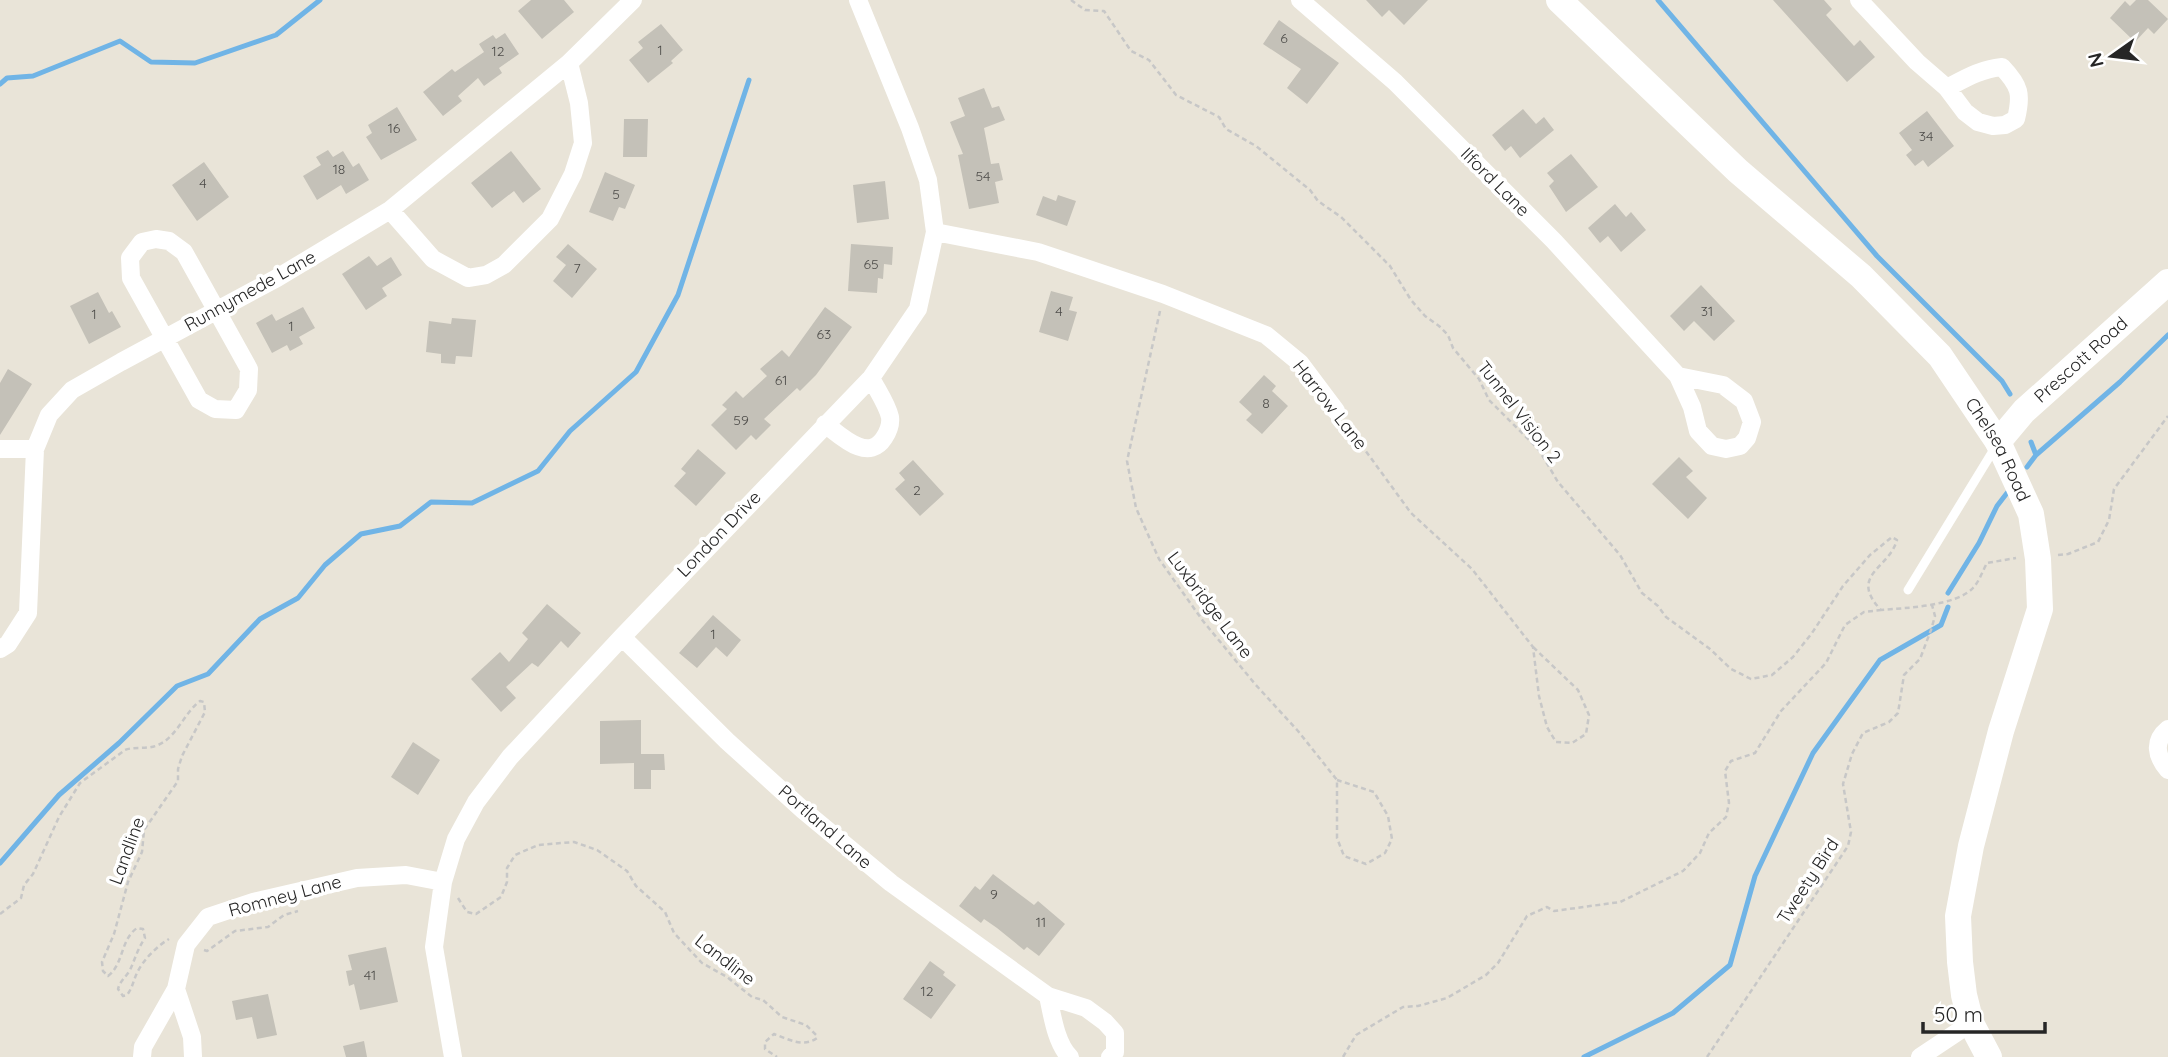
<svg xmlns="http://www.w3.org/2000/svg" width="2168" height="1057" font-family="Quicksand,sans-serif">
<style>
.lines{fill:none;stroke-linecap:round;stroke-linejoin:round}
.stream{stroke:#70b4e6;stroke-width:5}
.building{fill:#c4c1b8}
.path{stroke:#c7c7c7;stroke-width:2.5;stroke-dasharray:5 3.5;stroke-linecap:butt}
.lane{stroke:#fff;stroke-width:9}
.street{stroke:#fff;stroke-width:18}
.secondary{stroke:#fff;stroke-width:26}
.labels{text-anchor:middle;stroke-width:7;stroke-linejoin:round;paint-order:stroke}
.number-label{font-size:14px;fill:#4e4d4a}
.street-label{font-size:18px;fill:#262626;stroke:#fff}
</style>
<rect width="100%" height="100%" fill="#e9e4d8"/>
<g class="lines">
<path class="stream" d="M1658 0 1877 256 2002 381 2010 394
M0 84 7 78 33 76 120 41 151 62 195 63 276 35 320 0
M2031 442 2036 455
M2027 467 2036 455 2120 382 2168 335
M1948 593 1979 543 1997 506 2007 493
M0 863 59 795 119 743 177 686 208 674 260 619 298 598 325 565 361 534 400 526 431 502 472 503 538 471 570 431 636 372 678 295 749 80
M1584 1057 1673 1013 1730 965 1755 876 1813 753 1880 660 1941 625 1948 607"/>
</g>
<path class="building" d="M531 0H564L574 12 542 39 518 11Z
M1366 0H1428L1404 25 1389 10 1382 17Z
M1773 0H1824L1832 9 1826 15 1854 46 1860 40 1875 57 1847 82Z
M2136 0H2148L2168 19 2154 34 2148 28 2135 42 2110 18 2125 1 2130 6Z
M1279 20 1339 63 1307 104 1287 88 1301 69 1263 44Z
M661 24 683 50 671 61 673 63 648 83 629 60 643 48 638 42Z
M505 33 519 54 499 68 502 73 484 86 478 78 458 96 462 101 443 116 423 92 452 69 455 72 484 52 479 44 493 35 496 39Z
M984 88 992 108 999 106 1005 120 984 128 991 164 999 163 1003 180 995 182 999 203 969 209 958 155 963 154 950 122 965 116 958 98Z
M397 107 417 140 381 160 366 137 372 133 368 125Z
M1523 109 1536 124 1544 117 1554 130 1520 158 1511 146 1505 151 1492 135Z
M1927 111 1954 146 1928 167 1923 160 1915 166 1906 155 1912 150 1899 133Z
M624 119H648L647 157H623Z
M328 150 333 157 343 151 353 167 359 163 369 180 346 194 341 185 317 200 303 176 321 165 316 157Z
M511 151 541 189 523 203 514 191 492 208 471 183Z
M1571 154 1598 187 1566 212 1549 186 1554 181 1547 173Z
M204 162 229 197 197 221 172 185Z
M605 172 635 185 625 209 619 207 613 221 589 212Z
M885 181 889 219 857 223 853 185Z
M1058 195 1076 201 1067 226 1036 215 1043 196 1056 201Z
M1615 204 1626 217 1631 212 1646 230 1621 252 1608 236 1600 243 1588 228Z
M568 244 597 269 572 298 553 281 566 265 556 257Z
M851 244 893 247 892 265 884 264 883 279 878 278 877 293 848 291Z
M369 256 377 266 391 257 402 275 382 288 387 296 366 310 342 274Z
M1701 285 1735 321 1714 341 1694 321 1684 331 1670 316Z
M1051 291 1073 297 1069 310 1077 312 1068 341 1039 332Z
M98 292 109 313 112 311 121 327 89 344 70 306Z
M303 307 315 328 299 337 303 344 290 351 287 345 272 353 256 323 272 314 276 321Z
M825 307 852 327 816 375 800 391 797 388 764 419 771 425 756 440 751 435 736 450 711 425 727 409 722 405 736 391 743 398 767 376 760 369 782 350 789 357Z
M452 318 476 320 472 357 456 356 455 364 441 363V354L426 352 429 321 451 324Z
M8 369 32 384 0 435V383Z
M1264 375 1276 386 1272 391 1288 406 1262 434 1246 420 1252 414 1239 402Z
M698 449 726 473 696 506 674 486 686 473 681 469Z
M1679 457 1693 471 1686 477 1707 498 1688 519 1652 484Z
M913 460 944 494 920 516 895 489 905 480 899 473Z
M547 604 581 633 568 648 561 641 538 667 532 663 506 687 516 698 501 712 471 679 500 652 509 662 528 639 522 633Z
M713 615 741 640 727 657 716 647 697 668 679 653Z
M641 720V754H664L665 770H651V789H634V763L600 764V721Z
M413 742 440 760 418 795 391 777Z
M993 874 1034 905 1038 901 1065 924 1039 956 1027 947 1024 950 997 928 984 919 981 923 959 906 975 886 980 890Z
M386 947 398 1002 360 1010 354 984 349 986 346 971 352 970 348 955Z
M930 961 945 972 943 975 956 985 931 1019 903 999Z
M268 994 277 1035 257 1039 252 1017 236 1020 232 1001Z
M364 1041 367 1057H346L343 1046Z"/>
<g class="lines">
<path class="path" d="M1071 0 1085 10 1104 11 1131 51 1149 60 1176 95 1219 117 1226 129 1256 146 1310 190 1318 201 1341 217 1390 266 1411 300 1425 316 1439 326 1448 335 1453 348 1479 379 1489 400 1539 450 1558 482 1620 555 1642 593 1658 606 1666 617 1710 649 1731 669 1751 679 1772 675 1793 657 1812 633 1843 586 1870 555 1892 537 1897 540C1889 569 1848 575 1881 610 1905 608 1956 606 1973 588 1979 582 1983 570 1987 563L2016 558
M1160 311 1127 461 1136 508 1159 559 1203 621 1255 684 1298 731 1337 780V838L1344 856 1366 864 1385 853 1392 839 1388 816 1374 792 1337 780
M1346 424 1411 513 1472 569 1533 647 1539 696 1547 727 1556 742 1572 743 1586 734 1589 715 1578 690 1533 647
M2058 555 2068 554 2098 542 2109 520 2114 489 2168 416
M458 898 467 912 476 914 501 897 507 882V868L515 855 538 845 574 842 597 850 627 871 636 886 665 912 674 933 702 963 727 977 752 997 763 1000 782 1017 806 1025 816 1035 817 1038C803 1048 788 1039 774 1034L765 1042V1049L777 1057
M0 914 21 898 24 885 33 874 59 817 80 783 125 750C135 746 147 750 158 745 177 737 184 713 200 701L204 702 205 712 182 756 178 769V781L144 830 142 852 128 882 114 934 102 962 103 971 108 976C124 964 120 940 137 928L143 929 145 938C138 948 135 959 130 970 126 977 120 981 118 989L123 996 127 995C133 987 133 981 137 973 143 960 157 946 169 939
M204 950 207 951 235 931 268 927 284 915 298 911
M1343 1057 1356 1035 1403 1007 1418 1006 1447 998 1486 975 1498 963 1527 916 1547 907 1554 911 1620 902 1683 871 1700 853 1709 833 1726 817 1729 803 1725 771 1731 761 1755 753 1781 711 1826 663 1845 625 1864 612 1881 610
M1707 1057 1848 846 1851 832 1843 784 1852 754 1863 733 1889 722 1898 713 1904 675 1920 659 1931 630 1935 616 1932 605"/>
<path class="lane" d="M1908 590 1996 446"/>
<path class="street" d="M1300 0 1395 82 1554 241 1678 376 1692 407 1698 431 1712 446 1726 449 1740 446 1747 438 1752 422 1744 401 1723 385 1678 376
M1859 0 1917 62 1947 88 1965 112 1978 122 1993 126 2005 125 2016 119C2022 94 2020 86 2002 67 1981 69 1966 78 1947 88
M390 210 433 259 468 278 486 275 504 265 550 219 573 174 583 143 579 103 569 63
M935 232 1038 252 1163 294 1266 335 1300 363 1336 411
M156 239 169 241 184 252 249 369 248 390 236 410 215 409 199 400 131 278 130 258 142 242Z
M825 424C841 436 868 463 884 438 888 432 891 424 890 417 887 404 877 390 871 378
M0 449H35
M622 637 727 741 803 810 891 883 1048 996 1086 1008 1105 1022 1115 1033V1052L1110 1057
M0 649 8 644 28 613 35 449 49 415 72 390 121 362 277 278 390 210 569 63 633 0
M2168 729C2153 741 2156 756 2168 770
M176 989 192 1037 193 1057
M1048 996C1052 1014 1056 1044 1070 1057
M142 1057 143 1047 176 989 186 945 208 917 253 902 357 878 406 875 443 882
M453 1057 434 947 443 882 456 839 476 802 510 757 622 637 871 378 918 309 935 232 928 180 910 128 858 0
M1920 1057 1971 1023"/>
<g class="secondary">
<path id="s1" d="M1559 0 1738 171 1861 276 1940 356 1998 442 2031 514 2038 559 2040 609 2001 731 1971 846 1958 916 1960 962 1964 995 1971 1023 1989 1057"/>
<path id="s2" d="M1998 442 2024 411 2168 282"/>
</g>
</g>
<g class="labels">
<g class="number-label">
<text x="1284" y="43">6</text>
<text x="660" y="55">1</text>
<text x="498" y="56">12</text>
<text x="394" y="133">16</text>
<text x="1926" y="141">34</text>
<text x="339" y="174">18</text>
<text x="983" y="181">54</text>
<text x="203" y="188">4</text>
<text x="616" y="199">5</text>
<text x="871" y="269">65</text>
<text x="577" y="273">7</text>
<text x="1059" y="316">4</text>
<text x="1707" y="316">31</text>
<text x="94" y="319">1</text>
<text x="291" y="331">1</text>
<text x="824" y="339">63</text>
<text x="781" y="385">61</text>
<text x="1266" y="408">8</text>
<text x="741" y="425">59</text>
<text x="917" y="495">2</text>
<text x="713" y="639">1</text>
<text x="994" y="899">9</text>
<text x="1041" y="927">11</text>
<text x="370" y="980">41</text>
<text x="927" y="996">12</text>
</g>
<g class="street-label">
<text transform="translate(1495 182) rotate(45)" y="6">Ilford Lane</text>
<text transform="translate(250 291) rotate(-29)" y="6">Runnymede Lane</text>
<text dy="6" stroke="none"><textPath href="#s2" startOffset="117">Prescott Road</textPath></text>
<text transform="translate(1330 405) rotate(52)" y="6">Harrow Lane</text>
<text transform="translate(1519 412) rotate(52)" y="6">Tunnel Vision 2</text>
<text dy="6" stroke="none"><textPath href="#s1" startOffset="632">Chelsea Road</textPath></text>
<text transform="translate(719 534) rotate(-46)" y="6">London Drive</text>
<text transform="translate(1210 605) rotate(53)" y="6">Luxbridge Lane</text>
<text transform="translate(825 827) rotate(41)" y="6">Portland Lane</text>
<text transform="translate(127 851) rotate(-70)" y="6">Landline</text>
<text transform="translate(1808 881) rotate(-57)" y="6">Tweety Bird</text>
<text transform="translate(285 896) rotate(-15)" y="6">Romney Lane</text>
<text transform="translate(725 960) rotate(38)" y="6">Landline</text>
</g>
</g>
<g transform="translate(2112 56) rotate(256)" stroke="#ffffff" stroke-width="5" paint-order="stroke">
<path d="M0-5L12 26L0 18L-12 26Z" fill="#262626"/>
<text y="-10" font-size="19" font-weight="bold" text-anchor="middle" fill="#262626">N</text>
</g>
<path d="M1923 1022v10h122v-10" fill="none" stroke="#262626" stroke-width="3.5"/>
<text x="1934" y="1022" font-size="21" fill="#262626" stroke="#ffffff" stroke-width="5" paint-order="stroke">50 m</text>
</svg>
